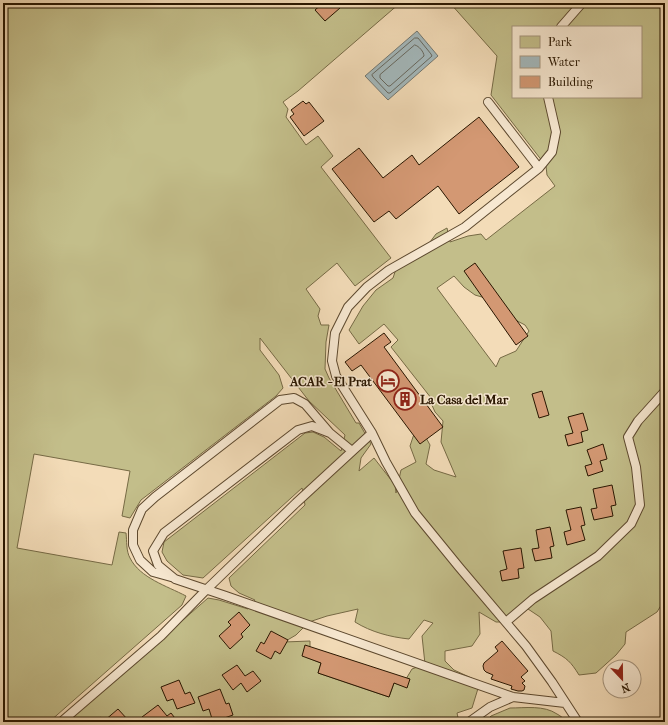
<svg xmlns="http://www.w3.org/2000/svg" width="668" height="725" font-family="'IM FELL French Canon',serif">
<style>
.green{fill:#c3be8a;stroke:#766a45;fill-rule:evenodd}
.water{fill:#a3b8bc;stroke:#727771}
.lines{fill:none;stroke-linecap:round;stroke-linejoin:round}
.shore{stroke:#66675e;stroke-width:1}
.building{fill:#d39873;stroke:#291600}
.service-casing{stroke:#5c482e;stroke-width:10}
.service{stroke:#f7e8d1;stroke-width:8}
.labels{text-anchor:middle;stroke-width:3;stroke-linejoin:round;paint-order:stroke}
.poi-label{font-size:13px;font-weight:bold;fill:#291600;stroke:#f7e8d1;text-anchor:end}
</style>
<rect width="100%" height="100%" fill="#f3dcb8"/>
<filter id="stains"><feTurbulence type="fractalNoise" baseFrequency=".005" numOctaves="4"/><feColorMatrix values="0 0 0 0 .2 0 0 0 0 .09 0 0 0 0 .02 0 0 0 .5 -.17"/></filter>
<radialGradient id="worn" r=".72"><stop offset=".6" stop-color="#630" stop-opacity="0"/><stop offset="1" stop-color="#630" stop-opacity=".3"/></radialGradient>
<path class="green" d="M9 3H400L298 91 283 102 288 109 286 117 306 145 318 136 333 156 321 167 391 258 355 286 337 263 306 289 320 309 318 316 321 325H329L326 342 325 369 329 378 356 423H359L371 444 361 458 359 471 374 458 395 485 396 493 401 470 416 462 410 446 414 434H424L430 445 426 464 434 470 456 477 441 442 443 421 435 412 431 403H435L391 347 398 340 384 324 359 344 349 330 363 306 376 290 393 278 398 263 424 250 436 234 447 228 450 242 468 236 481 234 486 240 555 186 547 175 546 166 491 95 497 56 450 3H665V599L657 612 626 632 625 644 616 655 596 673 579 675C571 662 567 658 553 651L551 631 540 617 528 609 506 622H496L479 612 480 634 472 646 445 651V661L454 670 480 682 472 708 457 713 459 722H67L208 598 219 600 248 609 255 600 239 593 231 586 229 578 305 505 302 488 203 578 183 575 167 561 162 552 164 542 305 433 313 432 324 437 341 451 345 435 309 401 260 338V350L279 375 283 388 276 396 141 500 130 518 122 516 130 471 34 454 17 548 112 565 119 532 126 533C127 541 126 551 130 558 140 578 167 586 186 596L182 605 49 722H3V9ZM513 27H641V97H513ZM454 276 464 287 475 295 492 300 502 313 525 325 529 331 516 351 500 358 496 367 437 288ZM358 609 355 622C371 632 390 637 409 639L424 620 433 623 422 636 425 664 412 669 406 679 407 687 394 683 389 697 318 673 321 663 306 657 310 650V641L284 642 296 635 309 622 327 616Z
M510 708C525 708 544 705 557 714 561 716 564 719 567 722H485L491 716Z"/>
<path class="water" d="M417 31 438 56 388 100 365 76Z"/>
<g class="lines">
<path class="shore" d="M415 38H418L431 54 432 56 390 93H388L373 77 372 75Z
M415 45C419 46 424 52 424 56L390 86H388L380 78V75Z"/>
</g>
<path class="building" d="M323 3H336L340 8 325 21 315 10Z
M303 101 306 104 309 102 324 121 304 136 290 117 294 114 291 110Z
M479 117 519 167 459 214 438 186 396 219 389 211 374 222 332 169 359 148 383 178 412 155 419 165Z
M475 263 528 336 516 345 464 271Z
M384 333 391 342 384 347 443 427 420 444 361 365 352 371 345 362Z
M542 391 549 415 539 418 532 394Z
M583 413 588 430 581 432 583 442 568 446 565 435 573 433 568 417Z
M603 444 607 459 600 461 603 471 588 476 585 466 592 464 587 450Z
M612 485 616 505 611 506 613 516 594 520 591 509 597 508 593 489Z
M581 507 585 525 581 526 585 540 567 545 564 532 571 530 566 510Z
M550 527 554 546 550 547 552 558 535 561 532 549 539 548 536 530Z
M521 548 524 568 518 569 519 578 502 581 500 571 507 569 503 551Z
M239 612 250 625 241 634 243 637 230 649 219 636 231 625 228 622Z
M271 631 288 640 280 654 275 651 271 659 256 651 261 642 264 644Z
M502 641 528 671 521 677 525 681 522 683 525 686 524 690 522 691H518L511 689 512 686 491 679 493 675 486 672 484 670 483 666 484 663 498 651 495 647Z
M305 645 410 679 407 688 394 683 389 697 318 673 321 663 302 656Z
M237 665 245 676 253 671 261 681 247 692 241 683 233 690 222 675Z
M179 680 185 694 190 692 195 703 177 709 173 699 167 701 161 687Z
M220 689 226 704 229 703 233 715 213 722 209 709 203 711 198 697Z
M158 705 167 716 171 713 178 722H146L142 717Z
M118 709 128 720 125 722H95L101 717 104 721Z"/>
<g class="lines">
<g class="service-casing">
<path id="service" d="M561 27 582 3
M488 102 539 168 465 227 389 270 367 287 348 307 335 333 332 361 336 376 372 433 386 462 415 513 459 567 526 646 552 682 578 722
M539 168 552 152 556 132 548 97
M352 451 330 433 312 426 298 430 164 533 153 551 158 565 175 579 226 596 513 697 565 703
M171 577 153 572 140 560 133 545V530L142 509 155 497 280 400 294 398 305 404 329 432
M506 622 533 599 598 556 631 524 640 505 636 467 628 437 638 421 665 391
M61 722 161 636 207 589 296 503 372 433
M469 722 490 707 513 697"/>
</g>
<use href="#service" class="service"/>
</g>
<defs>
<g id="hotel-ring" transform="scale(1.15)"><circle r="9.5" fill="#f7e8d1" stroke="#8f2418" stroke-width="1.5"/><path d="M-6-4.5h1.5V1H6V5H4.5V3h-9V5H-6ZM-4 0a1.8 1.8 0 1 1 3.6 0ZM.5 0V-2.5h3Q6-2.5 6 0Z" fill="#8f2418"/></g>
<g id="building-ring" transform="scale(1.15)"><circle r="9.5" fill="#f7e8d1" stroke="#8f2418" stroke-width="1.5"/><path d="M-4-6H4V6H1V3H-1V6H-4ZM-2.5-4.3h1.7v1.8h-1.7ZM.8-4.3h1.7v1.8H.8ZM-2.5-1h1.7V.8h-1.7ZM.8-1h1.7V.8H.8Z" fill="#8f2418"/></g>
</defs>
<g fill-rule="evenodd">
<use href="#hotel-ring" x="388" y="381"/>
<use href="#building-ring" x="405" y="399"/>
</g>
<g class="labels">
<g class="poi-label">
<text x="372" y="386">ACAR - El Prat</text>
<text x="420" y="404" text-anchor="start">La Casa del Mar</text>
</g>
</g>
<rect width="668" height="725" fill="none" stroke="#f3dcb8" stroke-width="16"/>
<rect x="4" y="4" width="660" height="717" fill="none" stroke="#291600" stroke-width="2"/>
<rect x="8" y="8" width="652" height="709" fill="none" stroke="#291600"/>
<rect x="512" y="26" width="130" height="72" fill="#f7e8d1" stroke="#a5947d"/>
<rect x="520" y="36" width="20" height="12" fill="#c3be8a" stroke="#a5947d"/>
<text x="548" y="46" font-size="12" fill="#291600">Park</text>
<rect x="520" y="56" width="20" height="12" fill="#a3b8bc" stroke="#a5947d"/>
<text x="548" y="66" font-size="12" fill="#291600">Water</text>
<rect x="520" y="76" width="20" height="12" fill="#d39873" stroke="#a5947d"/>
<text x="548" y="86" font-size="12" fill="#291600">Building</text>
<g transform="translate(622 679) rotate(158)"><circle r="19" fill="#f7e8d1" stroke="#a5947d"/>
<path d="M0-3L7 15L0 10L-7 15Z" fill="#8f2418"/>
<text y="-6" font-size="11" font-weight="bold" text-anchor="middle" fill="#291600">N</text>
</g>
<rect width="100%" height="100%" filter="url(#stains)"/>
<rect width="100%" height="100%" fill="url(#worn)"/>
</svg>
